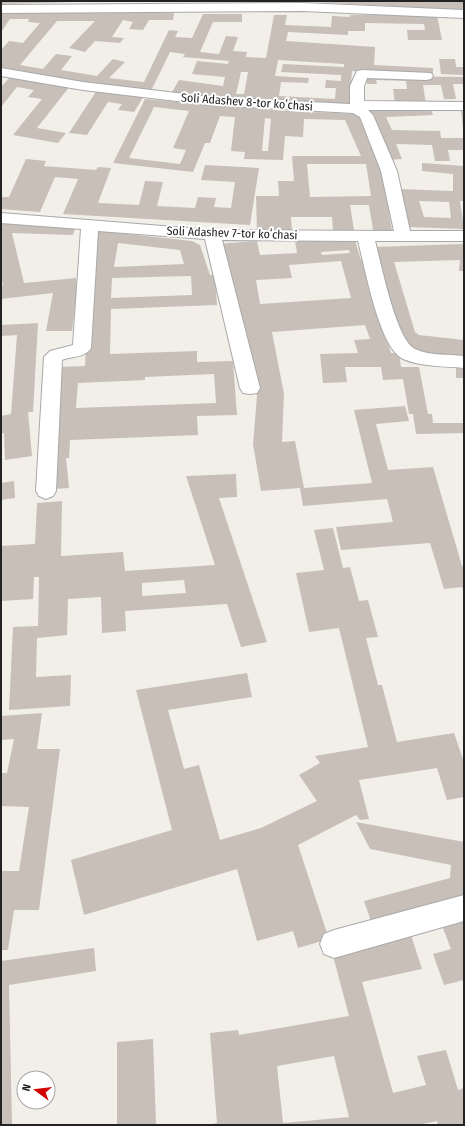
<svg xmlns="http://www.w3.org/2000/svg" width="465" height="1126" font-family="'Fira Sans Condensed',sans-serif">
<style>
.building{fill:#c7bfb8;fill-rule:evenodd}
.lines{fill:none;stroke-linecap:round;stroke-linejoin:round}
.minor-casing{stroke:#a9a9a9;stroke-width:2}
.minor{fill:#fff;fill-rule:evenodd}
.labels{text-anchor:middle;stroke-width:4;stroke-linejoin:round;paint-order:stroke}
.far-street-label{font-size:12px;fill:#222;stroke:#fff}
</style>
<rect width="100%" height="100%" fill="#f2efe9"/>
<path class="building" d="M1 1H74L75 2 1 4Z
M314 1H463L464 10 314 2Z
M115 10 139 13H174L173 20H149L143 30 129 29 133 22 123 20 112 37 124 38 120 43 95 41 85 52 69 48 95 21H57L20 65 43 69 56 54 72 56 61 70 97 76 113 59 125 62 109 78 144 82 169 30 178 31 175 37 192 38 203 14H242V22H213L200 52 219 54 226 36 238 37 233 51 247 52 246 57 266 58 274 15H287L285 25 331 27 332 16 350 17V15H437L442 40H408L407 30H425L424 24 365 23V31H348V35L288 32 286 41 375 47 374 65 433 68V76L352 71 349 108 171 94 179 80 223 86 225 77 192 74 197 61 228 64 229 61 183 57 185 54 170 52 151 91 88 85 1 71V50L9 41 23 43 40 23 28 22 29 19H10L1 32V13H113ZM278 60 344 64V67L283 64 281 72 341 75V81L326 80 325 88H336L335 99 279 96 281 82 308 83 309 78 275 76ZM241 72H248L244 94H236Z
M439 59H455L456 67H464V75L441 74Z
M366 76 464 77V84H453L456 99H444L441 85H423L426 104H395L393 89H407L406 81 376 80 377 84H367Z
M10 77 70 86 37 128 66 133 58 143 13 135 42 99 28 97 34 90 17 87 1 107V87Z
M97 90 144 96 134 112 118 110 122 104 108 102 87 135 69 133Z
M145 99 287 111 360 114 379 155 392 230H373L369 205H350L354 230 333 231 332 217H291L292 231H257L256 196H279L278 181H294L292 156H361L345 120 304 119 303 137 285 136 283 160 244 159 245 152 231 151 235 117 220 116 210 143H205L193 172 113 163ZM154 107 189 111 173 148 186 150 180 164 129 158ZM265 118 271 119 268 151H262ZM307 164H366L371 196 310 197Z
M430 107 433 115 386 117 392 130 440 131 441 138H464V150H448L450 161H435L432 145 396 144 402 159 389 160 368 109Z
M461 110H464V129H463Z
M26 159 46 161 44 166 96 170 98 167 111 168 98 203 139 205 145 181 163 182 157 206 195 208 198 197 216 198 214 207 231 208 235 182 201 180 205 165 259 168 250 225 63 214 78 179 55 177 40 212 1 209V197H9Z
M422 163 464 166V201H460L464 229 408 227 398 189 453 191V174L422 171ZM419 201 449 202 451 218 424 217Z
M1 222 76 225 73 235 12 233 24 283 76 278 77 290 72 331H46L53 293 1 299V286H3L1 276Z
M99 231 192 241 200 245 210 275H215L217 305 111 309 110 354 197 351V362L233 361 237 415 197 416 198 435 70 440 69 458H66L69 488 54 489 57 367 85 366 90 279ZM118 243 180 250 184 264 114 267ZM191 276 192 295 111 298 112 278ZM214 374 216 403 76 408 78 383 145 380V377Z
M354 237 361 260H363L391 353H399L401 367H419L428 414H432L433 423H464V433L416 434 413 414H409L403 379 383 380 381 367H345L347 382 323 383 320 354 358 353 354 340 370 339 365 325 272 332 284 394 282 442 295 441 304 488 372 483 354 410 405 406 409 421 376 424 388 470 433 467 462 566H464V591L462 587 444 589 430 543 341 550 336 527 393 522 387 499 303 506 300 488 261 491 253 444 257 396 249 354H244L230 269H221L217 244 257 241 260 255 297 253 295 241ZM349 250 350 253 322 255 321 252ZM341 261 351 298 260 304 256 280 292 278 289 265Z
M464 244V271H459L460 260 394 262 415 332 419 335 464 340V358L417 352 401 341 374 247Z
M38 323 33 412H28L32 456 5 460 4 433H1V416L11 414 17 335 1 336V325Z
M456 368 464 369V378H456Z
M236 474 237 497 219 498 267 642 241 647 227 604 125 611 126 631 102 633 101 597 68 599 67 635 37 638 36 677 71 675 70 706 9 710 13 627 38 626 39 577H34L33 599 1 601V546L35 544 37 503 62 501 61 556 123 552 125 571 215 565 186 476ZM184 580 186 593 142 596V583Z
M14 481 15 498 1 500V483Z
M333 528 343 568 350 567 359 601 368 600 378 637 366 638 378 685H382L397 742 454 733 464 762V797L447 800 437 768 359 780 369 819 360 820 356 815 298 845 329 939 298 948 293 931 257 941 237 869 84 915 71 860 172 830 136 690 247 673 252 697 168 710 184 769 199 765 220 840 261 828 317 801 299 775 320 763 315 756 368 747 339 628 309 632 296 573 324 570 314 530Z
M42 713 37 749H60L39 910H14L8 950H1V871H19L29 807 1 806V773H7L14 739 1 740V716Z
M356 822 464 842V905L374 930 364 901 450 878 451 865 370 849Z
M464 917V980L444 985 433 954 451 949 441 923Z
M411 935 422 969 362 982 393 1093 426 1085 417 1056 446 1050 458 1090 464 1088V1125H438L437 1121 418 1125H206L217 1123 210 1033 238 1030 239 1035 349 1016 332 952ZM334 1056 349 1117 283 1123 277 1066Z
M94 948 96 971 9 985 12 1125H1V961Z
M153 1039 156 1125H117V1042Z"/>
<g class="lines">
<g class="minor-casing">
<path id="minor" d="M302 3 464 10V18L302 11 1 13V5Z
M1 68 83 82 211 97 350 104V86L357 71 362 70 431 73 433 76 431 79 426 80 367 78 364 86V101L464 102V110H368L373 115 397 171 410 231H464V241H375C381 263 396 340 415 349 429 356 449 354 464 356V368C444 366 422 367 403 359 379 348 365 267 358 241L222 240 260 388 257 393 250 394 243 393 240 388 205 239 98 231 91 348C85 358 72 356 62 360L56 491 53 496 46 499 39 496 36 491 44 357 50 351 73 345 81 229 1 223V213L212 230 394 231 381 171 360 117 353 113 211 105 83 90 1 76Z
M464 895V921L334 958 324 954 320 944 324 934 334 930Z"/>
</g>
<use href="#minor" class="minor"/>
</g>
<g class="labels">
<g class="far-street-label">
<text transform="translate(247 102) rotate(4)" y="4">Soli Adashev 8-tor koʻchasi</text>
<text transform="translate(232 233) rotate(2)" y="4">Soli Adashev 7-tor koʻchasi</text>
</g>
</g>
<rect width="465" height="1126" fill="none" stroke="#222222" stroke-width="4"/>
<g transform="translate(36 1090) rotate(285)"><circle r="19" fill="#ffffff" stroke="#a7a7a7"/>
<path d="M0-3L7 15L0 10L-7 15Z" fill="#d40000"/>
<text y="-6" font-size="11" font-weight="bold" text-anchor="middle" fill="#222222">N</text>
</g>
</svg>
